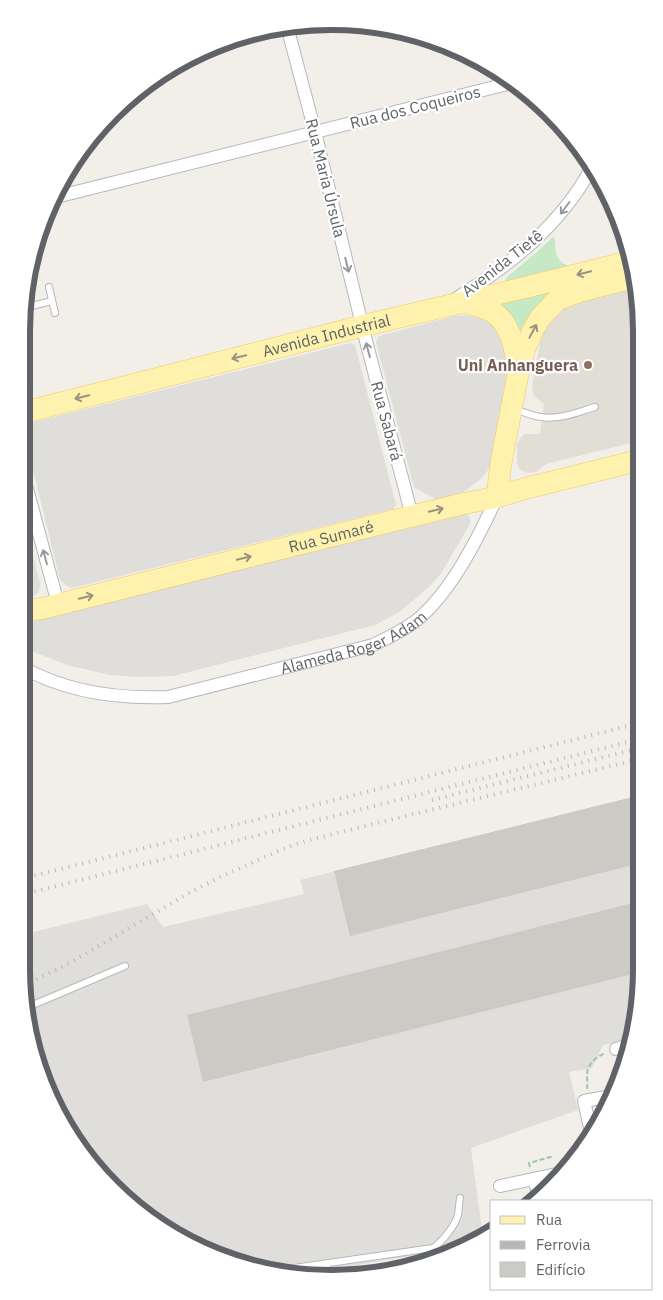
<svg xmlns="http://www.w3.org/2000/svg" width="663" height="1300" font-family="'IBM Plex Sans',sans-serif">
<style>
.industrial{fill:#e0deda}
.education{fill:#e1ded6}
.green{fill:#c5e8c5}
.building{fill:#cccac5}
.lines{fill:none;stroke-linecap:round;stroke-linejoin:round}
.lane-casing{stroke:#b5b8bc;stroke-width:8}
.street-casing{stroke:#b5b8bc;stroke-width:14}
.primary-casing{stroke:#f2c960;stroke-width:22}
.path{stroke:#9cc7a9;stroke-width:2;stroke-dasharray:5 2.5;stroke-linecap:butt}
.lane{stroke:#fff;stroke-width:6}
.street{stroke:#fff;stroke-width:12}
.primary{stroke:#fff2af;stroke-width:21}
.rail{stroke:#b6b7b8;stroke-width:4;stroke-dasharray:1 6;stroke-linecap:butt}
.oneway{stroke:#979a9d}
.oneway2{stroke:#979581}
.education-dot{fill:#8d6e63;stroke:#fff;stroke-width:2}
.labels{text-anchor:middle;stroke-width:4.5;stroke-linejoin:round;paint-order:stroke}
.street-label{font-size:16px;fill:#5f6368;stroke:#fff}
.education-label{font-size:16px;font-weight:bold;fill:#785e54;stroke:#fff;text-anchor:end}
.rim{fill:none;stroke:#5f6368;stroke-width:6}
</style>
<rect width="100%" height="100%" fill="#f1efe8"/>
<path class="industrial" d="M467 315 484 319 496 328 504 340 508 370 491 466 481 479 462 493 437 500 414 487 376 342 379 336 454 316Z
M350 343 355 345 396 505 393 509 72 588 67 586 60 580 22 425Z
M22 512 40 583V588L38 593 33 596 30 597 22 595Z
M462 514 468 515 470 519V524L440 575 430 586 401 611 375 625 173 676 140 677 110 675 67 665 34 652 22 638V624Z
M641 795V989L627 1040 603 1045 592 1068 569 1072 578 1110 471 1148 483 1237 469 1246 304 1274 271 1273 159 1227 86 1158 38 1069 21 969V935L147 904 163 927 304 894 300 880Z"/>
<path class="education" d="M636 281 639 291V441L546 464 536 472 527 473 519 469 517 464V444L522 436 525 434H540L544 404 534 396 532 388 540 342 547 326 565 304Z"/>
<path class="green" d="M554 236C557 255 553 259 572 268L507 283 505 281 507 277 537 252Z
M577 279 520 343 498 301Z"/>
<path class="building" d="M641 795V863L350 936 334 871Z
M641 901V972L203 1082 187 1015Z"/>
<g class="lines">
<g class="lane-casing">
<path id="lane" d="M49 287 55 313
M23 308 52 301
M515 409C523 412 532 416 541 417 560 420 578 412 595 407
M28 1007 125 966
M326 1264 328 1275
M273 1271 433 1248C442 1242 455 1226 458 1215 459 1209 459 1203 460 1198"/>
</g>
<g class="street-casing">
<g id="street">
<path d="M288 30 315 132 366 341 412 516"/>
<path d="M52 198 515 82"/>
<path d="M457 298C511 264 561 225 592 167"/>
<path d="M22 470 58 604"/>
<path id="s1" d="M22 667C66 692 117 699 168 697L373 645C388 638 404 630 417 620 452 591 478 538 497 497"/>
<path d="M616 1049 626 1046"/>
<path d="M591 1132 584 1101 612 1096"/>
<path d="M534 1179 539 1196"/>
<path d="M500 1186 561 1173"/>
</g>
</g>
<g class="primary-casing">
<g id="primary">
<path d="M464 302C474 305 485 307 494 313 511 324 515 350 519 369"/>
<path id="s2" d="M22 413 362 326 523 288 631 261"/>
<path d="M497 497 501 463 519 369 525 348 533 330 540 318 557 300 581 291 635 277"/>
<path id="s3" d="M22 610 40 609 396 520 462 504 497 497 527 488 640 460"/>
</g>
</g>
<path class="path" d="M618 1060 620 1067
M587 1089C588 1083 586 1074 588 1069 591 1061 598 1056 606 1053
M530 1167 529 1163 554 1156"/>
<use href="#lane" class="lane"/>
<use href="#street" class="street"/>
<use href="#primary" class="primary"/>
<path class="rail" d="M432 800 640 748
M21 879 640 723
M21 895 640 739
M24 986 73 961 189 893 222 876 283 849 306 841 369 825 640 759"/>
</g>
<defs><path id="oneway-shaft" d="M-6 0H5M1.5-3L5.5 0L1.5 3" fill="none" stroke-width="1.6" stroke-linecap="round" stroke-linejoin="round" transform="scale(1.25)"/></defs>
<g class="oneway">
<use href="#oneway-shaft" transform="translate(565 208) rotate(127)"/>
<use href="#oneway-shaft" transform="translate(347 265) rotate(76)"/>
<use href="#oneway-shaft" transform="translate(368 350) rotate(-105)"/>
<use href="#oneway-shaft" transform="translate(45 557) rotate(-105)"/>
</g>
<g class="oneway2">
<use href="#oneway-shaft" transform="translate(584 273) rotate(166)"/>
<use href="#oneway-shaft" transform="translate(533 331) rotate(-62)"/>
<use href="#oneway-shaft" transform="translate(239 357) rotate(166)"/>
<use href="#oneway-shaft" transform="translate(82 397) rotate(166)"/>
<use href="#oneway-shaft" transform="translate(436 510) rotate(-13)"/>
<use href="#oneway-shaft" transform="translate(244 558) rotate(-14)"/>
<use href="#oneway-shaft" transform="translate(86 597) rotate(-14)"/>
</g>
<circle class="education-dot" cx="588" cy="365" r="5"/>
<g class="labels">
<g class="street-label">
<text transform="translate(415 107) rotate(-14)" y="6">Rua dos Coqueiros</text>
<text transform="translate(326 178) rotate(76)" y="6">Rua Maria Úrsula</text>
<text transform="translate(502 263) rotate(-38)" y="6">Avenida Tietê</text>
<text dy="6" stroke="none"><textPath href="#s2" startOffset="314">Avenida Industrial</textPath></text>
<text transform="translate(387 421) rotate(75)" y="6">Rua Sabará</text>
<text dy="6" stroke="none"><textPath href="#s3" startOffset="318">Rua Sumaré</textPath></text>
<text dy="6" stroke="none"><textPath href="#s1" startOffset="345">Alameda Roger Adam</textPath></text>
</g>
<g class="education-label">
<text x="578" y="371">Uni Anhanguera</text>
</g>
</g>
<path d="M0 0H663V1300H0ZM331 30H332A301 301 0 0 1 633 331V969A301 301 0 0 1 332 1270H331A301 301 0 0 1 30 969V331A301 301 0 0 1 331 30Z" fill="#fff" fill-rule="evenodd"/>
<path class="rim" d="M331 30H332A301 301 0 0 1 633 331V969A301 301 0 0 1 332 1270H331A301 301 0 0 1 30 969V331A301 301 0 0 1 331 30Z"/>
<rect x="490" y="1200" width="162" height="90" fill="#ffffff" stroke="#bfc1c3"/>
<rect x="500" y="1216" width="25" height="8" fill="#fff2af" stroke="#bfc1c3"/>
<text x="536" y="1225" font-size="15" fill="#5f6368">Rua</text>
<rect x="500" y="1241" width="25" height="8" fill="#b6b7b8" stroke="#bfc1c3"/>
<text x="536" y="1250" font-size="15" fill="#5f6368">Ferrovia</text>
<rect x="500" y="1262" width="25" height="15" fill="#cccac5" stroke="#bfc1c3"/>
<text x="536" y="1275" font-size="15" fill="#5f6368">Edifício</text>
</svg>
